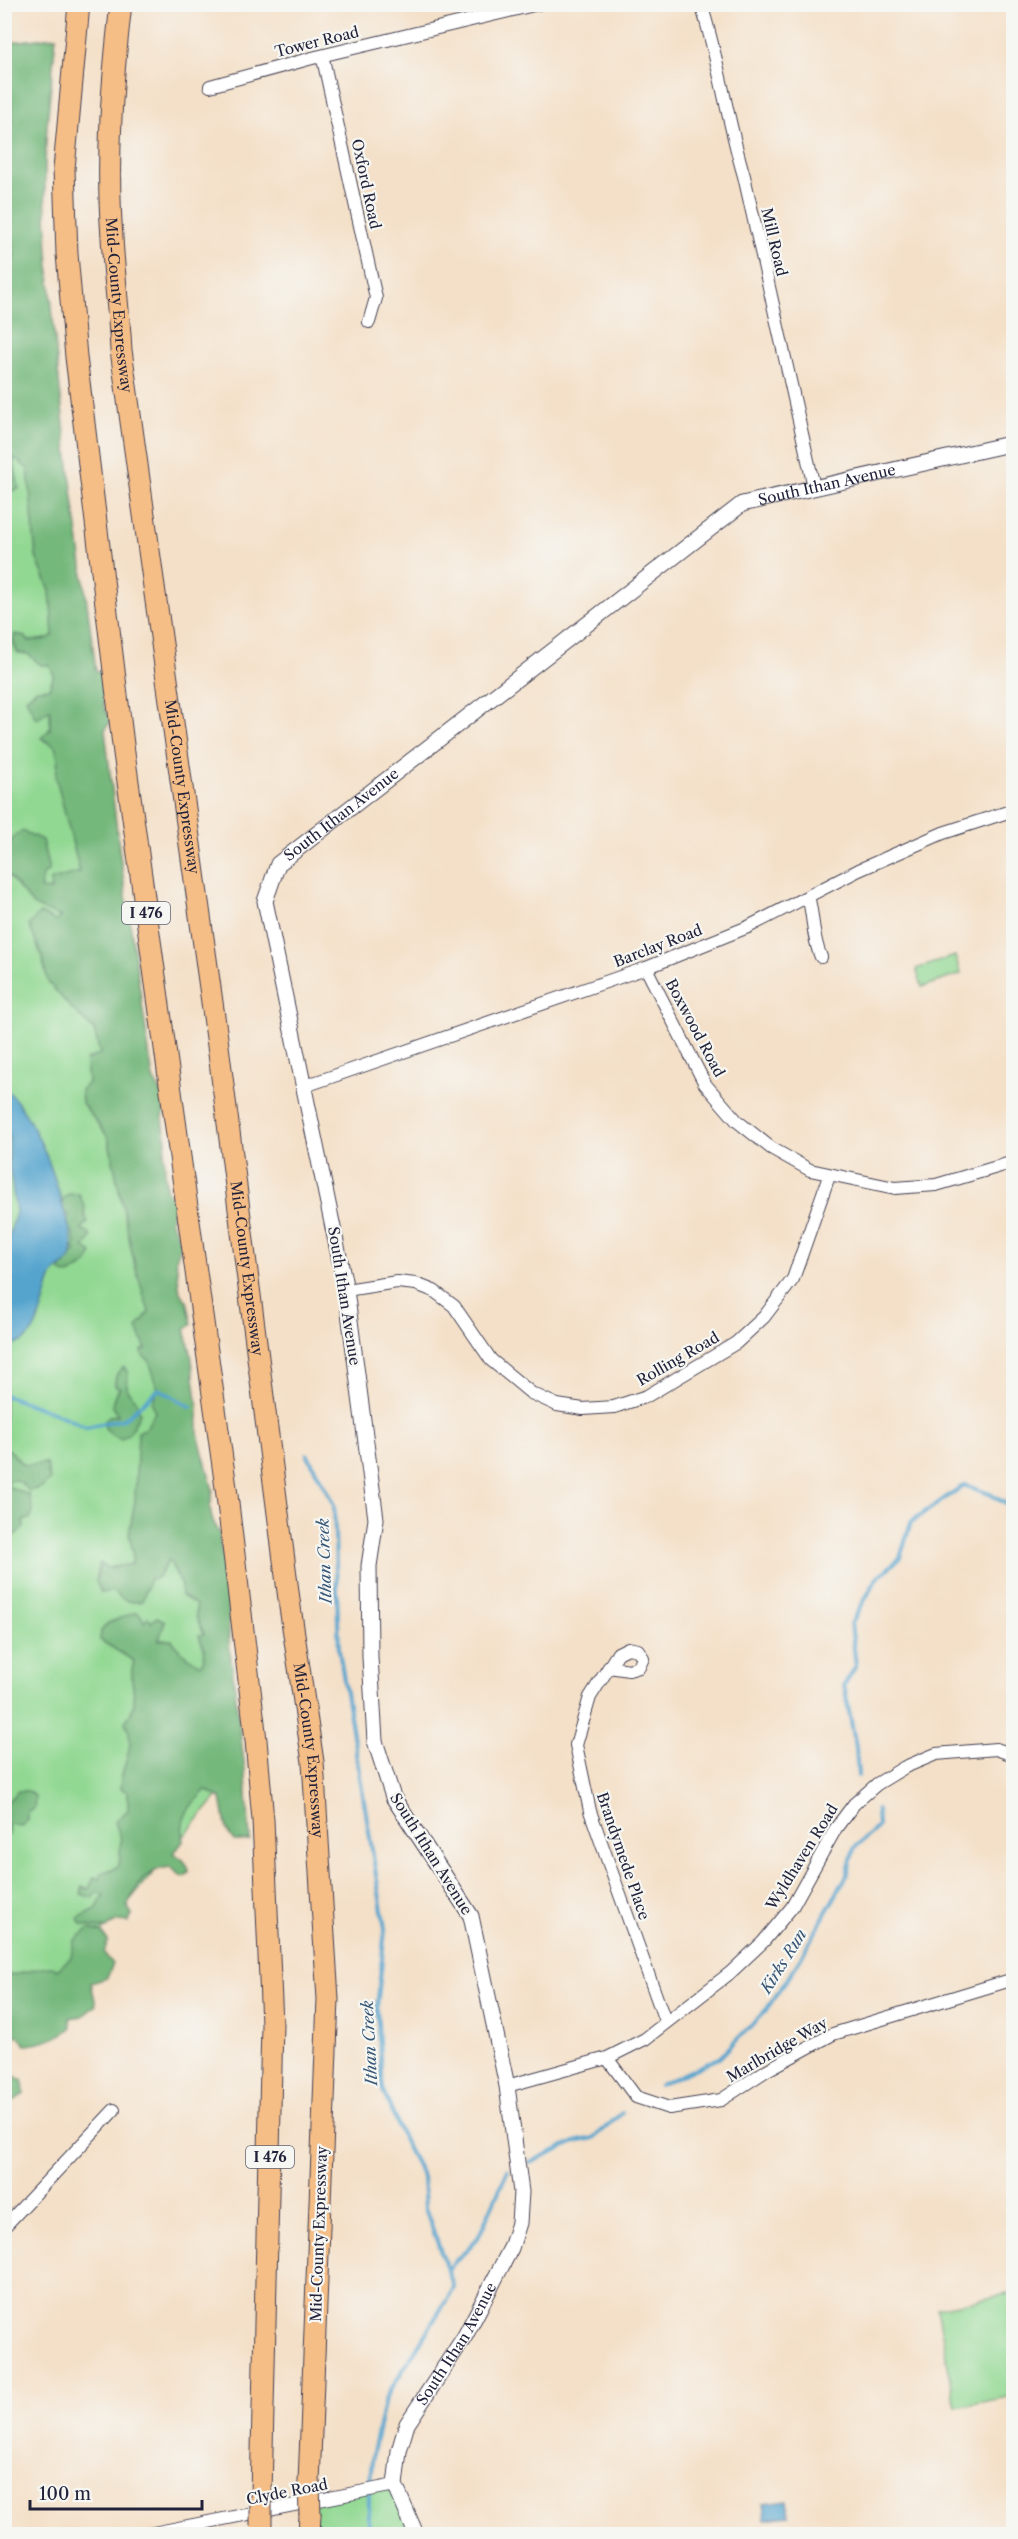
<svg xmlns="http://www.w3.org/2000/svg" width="1018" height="2539" font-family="'Libre Caslon Text',serif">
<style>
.green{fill:#91d892;stroke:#5a7d66;stroke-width:1.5}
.forest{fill:#74b87c;stroke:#4b6d5c;stroke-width:1.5}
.water{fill:#54a4ce;stroke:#3b6384;stroke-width:1.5}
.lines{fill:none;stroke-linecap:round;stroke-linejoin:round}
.stream{stroke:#54a4ce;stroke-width:4}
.minor-casing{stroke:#423e50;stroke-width:14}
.tertiary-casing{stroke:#423e50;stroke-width:17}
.motorway-casing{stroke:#423e50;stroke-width:23}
.minor{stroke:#fff;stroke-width:12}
.tertiary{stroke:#fff;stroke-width:15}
.motorway{stroke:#f6be87;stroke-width:21}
.motorway-bridge-casing{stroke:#423e50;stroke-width:23;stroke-linecap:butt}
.motorway-bridge{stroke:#f6be87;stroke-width:21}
.labels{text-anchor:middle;stroke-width:4.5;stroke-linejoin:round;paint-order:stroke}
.shield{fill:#f6f6f2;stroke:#626272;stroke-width:1.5}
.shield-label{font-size:14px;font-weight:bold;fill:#22223b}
.street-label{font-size:15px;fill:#22223b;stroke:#f6f6f2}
.water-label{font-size:16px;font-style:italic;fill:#365676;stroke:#f6f6f2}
</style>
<rect width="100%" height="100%" fill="#f6f6f2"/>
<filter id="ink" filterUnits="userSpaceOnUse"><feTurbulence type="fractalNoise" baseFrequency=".0167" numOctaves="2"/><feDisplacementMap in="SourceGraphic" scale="12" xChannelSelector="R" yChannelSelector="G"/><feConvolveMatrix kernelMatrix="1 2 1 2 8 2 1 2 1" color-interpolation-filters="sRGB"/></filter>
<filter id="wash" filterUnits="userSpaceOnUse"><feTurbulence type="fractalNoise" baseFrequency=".008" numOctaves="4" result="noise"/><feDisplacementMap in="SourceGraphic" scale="24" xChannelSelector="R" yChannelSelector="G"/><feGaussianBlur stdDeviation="1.35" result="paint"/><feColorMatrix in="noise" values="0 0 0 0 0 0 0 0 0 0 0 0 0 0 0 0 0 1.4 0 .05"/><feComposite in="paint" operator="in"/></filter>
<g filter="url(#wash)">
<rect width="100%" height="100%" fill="#f4e0c8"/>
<path class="green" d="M56 37 34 72 44 369 243 1766 125 1906 5 2041 4 43Z
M955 956 961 974 922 987 916 969Z
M1013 2293V2396L956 2407 937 2308Z
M395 2485 416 2534H310L309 2495Z"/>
<path class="forest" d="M56 37C51 87 44 137 45 187 50 349 75 510 96 671L106 674C107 695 97 701 111 720L105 730 119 848 153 1079 166 1100 163 1118 166 1142 164 1153 166 1189 175 1204 170 1220 182 1243 176 1259 180 1293 187 1301 192 1324 185 1329 191 1353 198 1409V1434L213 1490 210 1507 212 1519 220 1534 221 1550 228 1570 229 1643 246 1778 250 1841H234L227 1831 221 1798 206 1790C191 1804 178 1818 184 1840L174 1853C182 1859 189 1863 189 1873L183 1877 170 1867C146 1869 137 1885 127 1906L132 1915 128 1922C118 1920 114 1921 107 1929L81 1925 78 1918 96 1909 104 1895 98 1892 93 1898 81 1894 83 1887 89 1889 94 1877 100 1879 102 1873 119 1866 121 1839 115 1822 128 1810V1792L120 1788C121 1763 138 1747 125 1722 144 1699 126 1686 134 1661L100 1640 101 1631 108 1623 136 1612 141 1615 144 1622 148 1617 151 1622 157 1617 165 1621 159 1640H172L180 1651 200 1665 204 1660V1649L199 1635 204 1634 196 1617V1605L181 1595V1584L169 1560 157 1578 150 1579 142 1601C130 1604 120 1599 112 1591L101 1593 96 1581 100 1563 108 1568 132 1564 133 1552 129 1534 135 1501 138 1432 146 1428 155 1412 152 1402 158 1389 149 1360 143 1356 142 1350 146 1349 137 1328 149 1312 135 1266 108 1137 82 1103 81 1090 88 1083 86 1060 100 1054 94 1030 69 1006 48 982 42 957 29 925 40 913 55 921 61 917 34 906 8 875 5 870 4 841 9 845 15 835 23 831 42 840 49 870 43 875 40 889 51 890V880L80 872 56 778 58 759 55 746 41 738 50 729V709L36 719 26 698 37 689 49 688 54 675 49 665H41L28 654 18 653 13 642 15 634 24 636 29 641 47 639 53 635 50 591 36 557 28 469 13 457 19 489 10 491 4 478V275L15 257 5 217V118L11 125 13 122 9 89 5 88V43Z
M69 1194H79L85 1207 84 1212 88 1223 83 1226 82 1229 88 1232 91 1237 84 1247 92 1253 87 1264 69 1275 61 1272 60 1265 76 1251 73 1247 76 1244 73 1233 66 1226 69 1214 63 1212 60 1205 64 1198Z
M124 1367 128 1373 127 1390 136 1400 140 1413 130 1432 121 1439 112 1435 105 1428V1421L109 1416 118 1415 112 1405 115 1394 120 1388 115 1386C115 1378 116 1372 124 1367Z
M5 1448C14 1450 15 1459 23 1464 29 1468 39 1462 46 1463L50 1480 42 1487 29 1491C22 1483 15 1475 5 1484Z
M5 1485 29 1495 33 1511 30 1519 23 1521 24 1527 15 1535 5 1526 7 1512 5 1510Z
M18 1791H28L35 1796 34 1809 27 1811V1819L22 1826 8 1824 9 1835 5 1836V1804Z
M89 1929 102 1932 108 1941 104 1953 113 1964 107 1978 91 1983 96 2005 83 2016 70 2018 71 2028C60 2038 40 2044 26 2045L17 2035 5 2049 4 1981 7 1975C26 1975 33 1967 53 1967L57 1970 71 1957 74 1941Z
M4 2070 23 2081 24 2094 12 2102 5 2103Z"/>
<path class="water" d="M5 1087C37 1122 53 1168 65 1214 69 1226 74 1241 72 1254 71 1264 59 1266 54 1273 50 1279 48 1288 46 1295 38 1321 36 1343 5 1347V1250L16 1212 9 1165V1133L5 1121Z
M787 2500 789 2516 765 2519 763 2503Z"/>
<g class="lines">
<path class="stream" d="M4 1395 55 1413 86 1427 124 1419 159 1389 191 1407
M307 1454 334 1505 339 1650 385 1929 377 2008 382 2088 403 2139 423 2177 425 2208 454 2288 385 2399 373 2453 369 2489V2534
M858 1776 856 1747 844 1685 856 1666 851 1624 877 1578 900 1558 911 1522 964 1485 990 1494 1014 1509
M659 2085 719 2058 766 2010 797 1964 847 1875 854 1848 878 1827 877 1809
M530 2162 575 2142 594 2138 622 2113
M448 2269 478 2238 508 2170"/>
</g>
</g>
<g filter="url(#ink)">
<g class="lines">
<g class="minor-casing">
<path id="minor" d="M701 4C719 61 727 119 744 176L814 487
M316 57 323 59 376 298 369 322
M210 86 316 57 538 4
M808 896C814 917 812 938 821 957
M646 968 705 1084 737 1121 771 1148 810 1170 895 1188 936 1185 1014 1162
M302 1087 646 968 748 927 859 870 943 833 1014 810
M346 1290 397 1282 416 1284 434 1291 454 1306 491 1360 531 1393 557 1405 583 1409 614 1407 647 1396 736 1343 764 1317 793 1279 829 1176
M609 1667 629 1670 639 1667 643 1658 638 1650 628 1648 618 1653 590 1697 576 1745 590 1811 665 2021
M607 2058 636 2097 669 2108 721 2100 767 2070 833 2034 1014 1979
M507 2086 607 2058 645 2039 730 1973 763 1942 792 1907 836 1828 854 1804 877 1784 905 1767 936 1754 996 1749 1014 1755
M4 2227 114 2110
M148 2534 395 2485"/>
</g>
<g class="tertiary-casing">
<g id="tertiary">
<path id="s1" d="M416 2534 395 2485 399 2451 407 2424 465 2336 511 2248 519 2223 521 2192 507 2086 471 1916 393 1797 375 1741 370 1657 369 1566 376 1519 346 1290 265 901 278 864 742 504 1014 443"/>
</g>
</g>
<g class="motorway-casing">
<g id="motorway">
<path d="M79 4 64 169 67 254 76 357 124 753 227 1495 256 1740 263 1820 272 2024 261 2494"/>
<path id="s2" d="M121 4C112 81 106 159 112 237 114 275 119 312 121 350L217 1038 290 1607 313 1762 328 1999 309 2483"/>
<path d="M309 2534 310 2515"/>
</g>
</g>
<use href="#minor" class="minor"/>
<use href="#tertiary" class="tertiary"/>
<use href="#motorway" class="motorway"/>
<g class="motorway-bridge-casing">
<path id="motorway-bridge" d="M309 2483 310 2515
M261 2526V2494"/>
</g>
<use href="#motorway-bridge" class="motorway-bridge"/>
</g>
</g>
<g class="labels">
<g class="shield">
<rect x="122" y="902" width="48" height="22" rx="4.5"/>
<rect x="246" y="2146" width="48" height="22" rx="4.5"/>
</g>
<g class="shield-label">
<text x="146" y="918">I 476</text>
<text x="270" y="2162">I 476</text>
</g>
<g class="street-label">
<text transform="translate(317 42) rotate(-14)" y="5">Tower Road</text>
<text transform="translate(366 184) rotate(78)" y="5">Oxford Road</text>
<text transform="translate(774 242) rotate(77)" y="5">Mill Road</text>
<text dy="5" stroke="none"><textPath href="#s2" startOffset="302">Mid-County Expressway</textPath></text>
<text dy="5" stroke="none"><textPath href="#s1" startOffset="2424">South Ithan Avenue</textPath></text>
<text dy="5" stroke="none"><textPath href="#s2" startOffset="788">Mid-County Expressway</textPath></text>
<text dy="5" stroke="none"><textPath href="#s1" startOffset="1830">South Ithan Avenue</textPath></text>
<text transform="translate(658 946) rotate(-21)" y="5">Barclay Road</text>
<text transform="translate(695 1028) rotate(62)" y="5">Boxwood Road</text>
<text dy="5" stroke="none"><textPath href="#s2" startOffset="1274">Mid-County Expressway</textPath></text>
<text transform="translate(344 1296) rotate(81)" y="5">South Ithan Avenue</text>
<text transform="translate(678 1359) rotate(-30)" y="5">Rolling Road</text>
<text dy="5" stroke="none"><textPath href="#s2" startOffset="1760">Mid-County Expressway</textPath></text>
<text transform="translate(431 1854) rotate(58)" y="5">South Ithan Avenue</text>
<text transform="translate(623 1856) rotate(71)" y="5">Brandymede Place</text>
<text transform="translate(802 1857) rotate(-58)" y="5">Wyldhaven Road</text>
<text transform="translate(777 2050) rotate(-30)" y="5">Marlbridge Way</text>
<text transform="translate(319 2234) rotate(-88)" y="5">Mid-County Expressway</text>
<text dy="5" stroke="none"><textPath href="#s1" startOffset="210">South Ithan Avenue</textPath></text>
<text transform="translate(287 2492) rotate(-11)" y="5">Clyde Road</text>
</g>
<g class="water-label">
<text transform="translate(324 1561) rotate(-92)" y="6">Ithan Creek</text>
<text transform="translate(783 1961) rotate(-58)" y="6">Kirks Run</text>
<text transform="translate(369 2043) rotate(-93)" y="6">Ithan Creek</text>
</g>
</g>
<rect width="1018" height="2539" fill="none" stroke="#f6f6f2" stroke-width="24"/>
<path d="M30 2500v9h172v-9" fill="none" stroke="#22223b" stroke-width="3"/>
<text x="39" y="2500" font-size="18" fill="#22223b" stroke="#f6f6f2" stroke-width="4.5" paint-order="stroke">100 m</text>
</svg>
